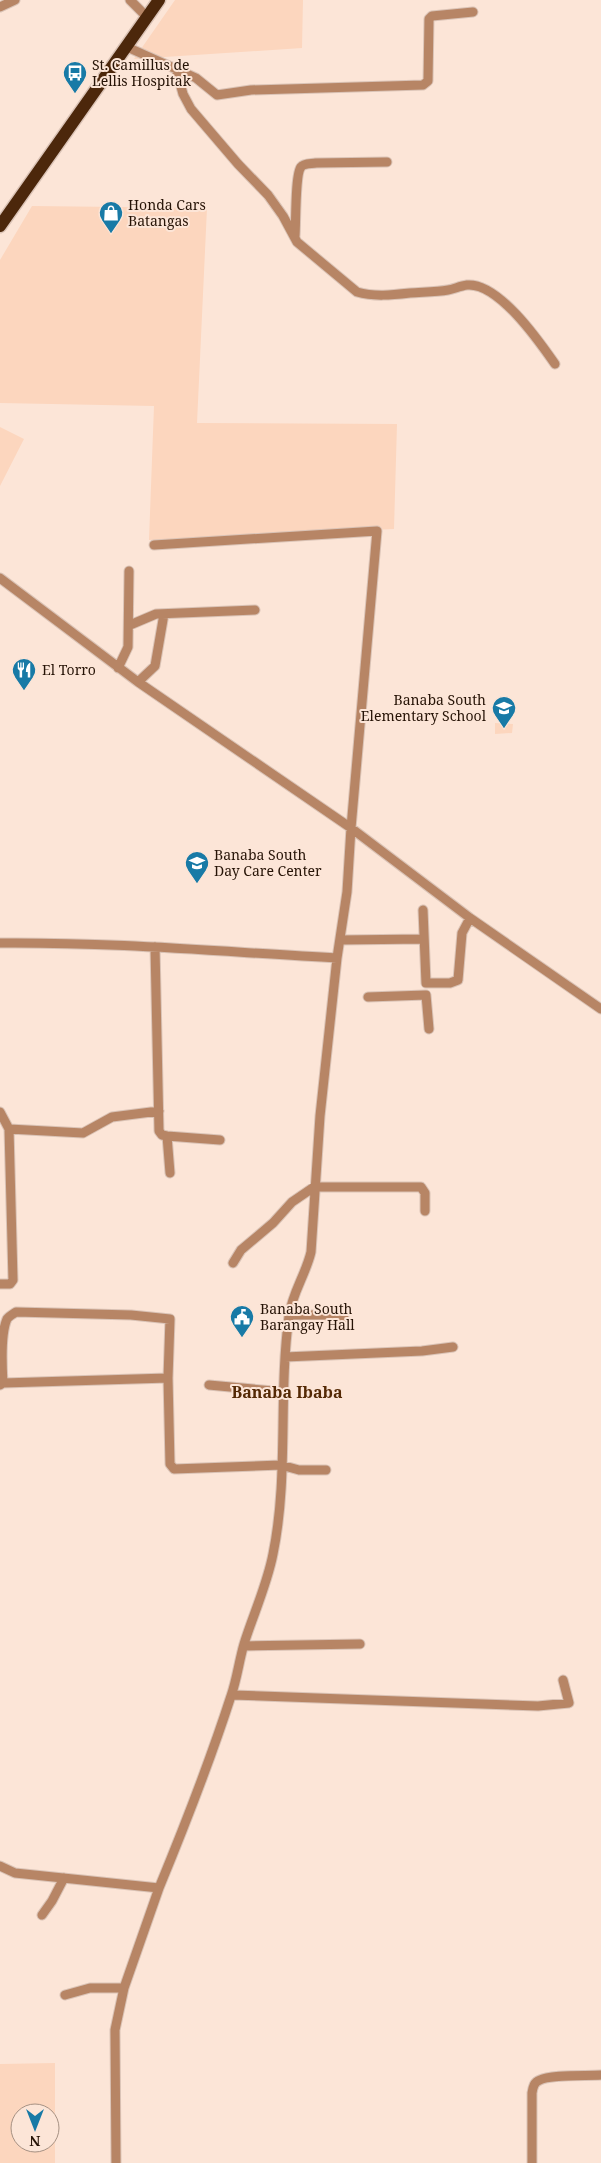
<svg xmlns="http://www.w3.org/2000/svg" width="601" height="2163" font-family="'Noto Serif',serif">
<style>
.built{fill:#fcd6be;fill-rule:evenodd}
.lines{fill:none;stroke-linecap:round;stroke-linejoin:round}
.minor-casing{stroke:#dac3b6;stroke-width:11}
.highway-casing{stroke:#dac3b6;stroke-width:15}
.minor{stroke:#b78565;stroke-width:9}
.highway{stroke:#4c270b;stroke-width:12}
.labels{text-anchor:middle;stroke-width:4;stroke-linejoin:round;paint-order:stroke}
.poi-label{font-size:14px;fill:#261306;stroke:#fce5d7;text-anchor:start}
.quarter-label{font-size:16px;font-weight:bold;fill:#542905;stroke:#fce5d7}
</style>
<rect width="100%" height="100%" fill="#fce5d7"/>
<path class="built" d="M175 0H303L302 48 134 59Z
M32 206 207 208 197 423 397 424 394 529 149 540 154 406 0 403V260Z
M0 427 24 439 0 486Z
M495 723 513 724 512 733 495 734Z
M55 2063V2163H0V2064ZM20 2113H50V2143H20Z"/>
<g class="lines">
<g class="minor-casing">
<path id="minor" d="M130 0 147 17
M0 7 15 0
M127 47 196 78 217 95 251 90 423 85 428 81 429 19 432 16 473 12
M176 68 183 94 191 109 238 164 268 195 283 216 297 242 357 292C374 297 392 295 410 293 423 292 436 292 448 290 454 289 460 286 467 285 498 282 539 341 555 364
M295 236C296 225 295 174 301 167 304 163 311 164 316 163L387 162
M0 578 138 682 351 828 470 918 601 1009
M130 625 156 614 255 610
M118 668 128 647 129 571
M138 682 155 666 164 614
M423 910 426 983H450L458 980 462 933 470 918
M340 940 424 939
M0 943C113 942 225 952 337 958
M155 947 159 1131 162 1135 167 1136 220 1140
M368 997 426 995 429 1029
M0 1112 9 1129 13 1280 10 1284H0
M9 1129 83 1133 112 1117 159 1111
M167 1136 170 1173
M233 1263 241 1250 273 1223 292 1202 314 1187H421L425 1193V1211
M289 1315H341L346 1321
M285 1357 422 1351 453 1347
M3 1383C2 1366 0 1335 7 1319 9 1316 13 1314 16 1312L131 1315 170 1319 168 1378 170 1464 174 1469 281 1465 299 1470H326
M0 1385 3 1383 168 1378
M209 1385 284 1392
M244 1646 360 1644
M232 1695 538 1706 569 1703 563 1680
M0 1866 15 1873 159 1888C185 1825 210 1761 231 1696 237 1679 239 1661 244 1644 253 1615 267 1585 273 1554 289 1476 278 1395 289 1316 292 1293 306 1274 311 1252L320 1116 337 958 347 892 351 828 377 531 154 545
M42 1915 52 1901 64 1878
M65 1995 90 1988H124
M116 2163 115 2030 124 1988 159 1888
M532 2163V2093C533 2087 534 2082 540 2080 550 2074 587 2076 601 2075"/>
</g>
<g class="highway-casing">
<path id="highway" d="M0 226 159 0"/>
</g>
<use href="#minor" class="minor"/>
<use href="#highway" class="highway"/>
</g>
<defs>
<g id="bus-pin" transform="scale(1.25)"><path d="M0 17L-7.5 6A9.5 9.5 0 1 1 7.5 6Z" fill="#187aa6" stroke="#fce5d7"/><path d="M-5-6H5V4H4V6H2V4H-2V6H-4V4H-5ZM-3.5-4V0h7V-4ZM-3.5 1.2v1.5H-2V1.2ZM2 1.2v1.5H3.5V1.2Z" fill="#fff"/></g>
<g id="shop-pin" transform="scale(1.25)"><path d="M0 17L-7.5 6A9.5 9.5 0 1 1 7.5 6Z" fill="#187aa6" stroke="#fce5d7"/><path d="M-5-2.5h2.3a2.7 3.5 0 0 1 5.4 0H5L5.5 6h-11ZM-1.5-2.5h3a1.5 2.3 0 0 0-3 0Z" fill="#fff"/></g>
<g id="restaurant-pin" transform="scale(1.25)"><path d="M0 17L-7.5 6A9.5 9.5 0 1 1 7.5 6Z" fill="#187aa6" stroke="#fce5d7"/><path d="M-5-6h1v4h1v-4h1v4h1v-4h1v5L-1.5 .5V6h-2V.5L-5-1ZM5-6V6H3V1.5H1.5Q1.5-4 5-6Z" fill="#fff"/></g>
<g id="school-pin" transform="scale(1.25)"><path d="M0 17L-7.5 6A9.5 9.5 0 1 1 7.5 6Z" fill="#187aa6" stroke="#fce5d7"/><path d="M0-5L7-2L0 1L-7-2ZM-4 1L0 2.5L4 1V4Q0 6-4 4Z" fill="#fff"/></g>
<g id="civic-pin" transform="scale(1.25)"><path d="M0 17L-7.5 6A9.5 9.5 0 1 1 7.5 6Z" fill="#187aa6" stroke="#fce5d7"/><path d="M-.6-6.5H3V-4.5H.6V-3L4-1V1h2V6H-6V1h2V-1L-.6-3ZM-1.2 2.5V6h2.4V2.5Z" fill="#fff"/></g>
</defs>
<g fill-rule="evenodd">
<use href="#bus-pin" x="75" y="73"/>
<use href="#shop-pin" x="111" y="213"/>
<use href="#restaurant-pin" x="24" y="670"/>
<use href="#school-pin" x="504" y="708"/>
<use href="#school-pin" x="197" y="863"/>
<use href="#civic-pin" x="242" y="1317"/>
</g>
<g class="labels">
<g class="poi-label">
<text x="92" y="70">St. Camillus de<tspan x="92" dy="16">Lellis Hospitak</tspan></text>
<text x="128" y="210">Honda Cars<tspan x="128" dy="16">Batangas</tspan></text>
<text x="42" y="675">El Torro</text>
<text x="486" y="705" text-anchor="end">Banaba South<tspan x="486" dy="16">Elementary School</tspan></text>
<text x="214" y="860">Banaba South<tspan x="214" dy="16">Day Care Center</tspan></text>
<text x="260" y="1314">Banaba South<tspan x="260" dy="16">Barangay Hall</tspan></text>
</g>
<g class="quarter-label">
<text x="287" y="1398">Banaba Ibaba</text>
</g>
</g>
<g transform="translate(35 2128) rotate(180)"><circle r="24" fill="#fce5d7" stroke="#a69183"/>
<path d="M0-4L9 19L0 12L-9 19Z" fill="#187aa6"/>
<text y="-8" font-size="14" font-weight="bold" text-anchor="middle" fill="#261306">N</text>
</g>
</svg>
